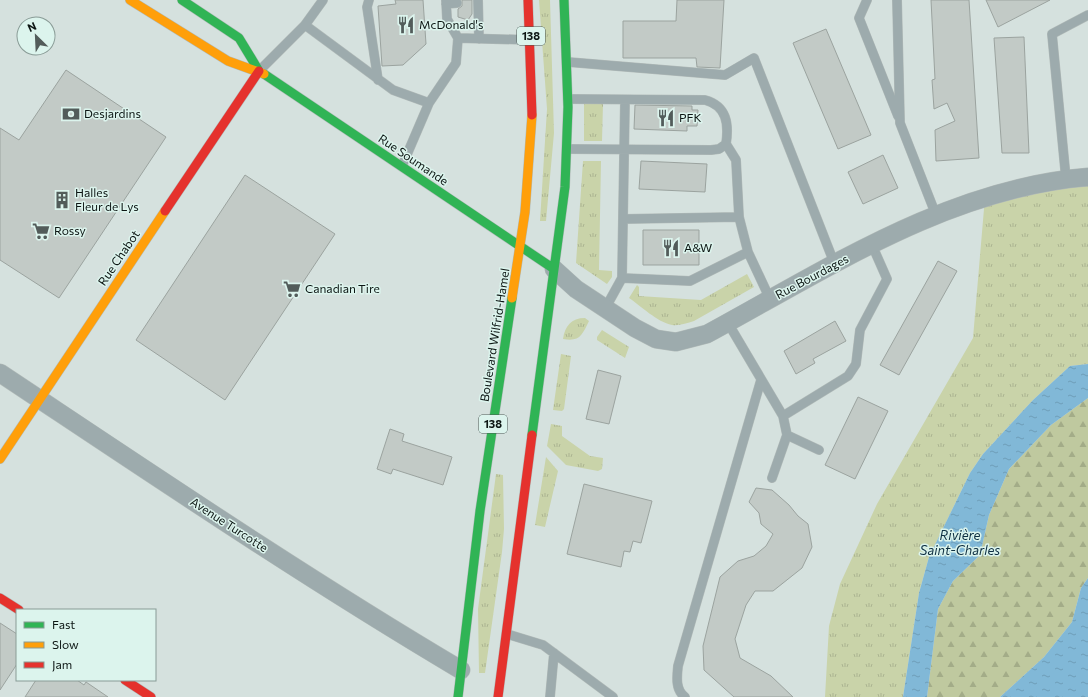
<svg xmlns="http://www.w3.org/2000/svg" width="1088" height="697" font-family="Commissioner,sans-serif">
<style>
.grass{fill:url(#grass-tufts)}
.forest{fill:url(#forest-firs)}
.water{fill:url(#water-ripples)}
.building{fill:#c2cac6;stroke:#9ba39f}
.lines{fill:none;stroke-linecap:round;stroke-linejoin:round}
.lane-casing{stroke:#b2bbb9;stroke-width:10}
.street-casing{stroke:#b2bbb9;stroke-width:19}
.fast-casing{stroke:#b2bbb9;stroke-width:10}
.slow-casing{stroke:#b2bbb9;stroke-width:10}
.jam-casing{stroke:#b2bbb9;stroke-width:10}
.lane{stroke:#9dabad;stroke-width:9}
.street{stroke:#9dabad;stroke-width:18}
.fast{stroke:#30b455;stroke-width:9}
.slow{stroke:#ff9f0a;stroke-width:9}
.jam{stroke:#e5322d;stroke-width:9}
.labels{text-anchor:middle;stroke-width:3;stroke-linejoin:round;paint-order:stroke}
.shield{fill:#dcf4ed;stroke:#4a5854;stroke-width:1}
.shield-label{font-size:11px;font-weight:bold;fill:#0c1513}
.poi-label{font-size:12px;fill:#0c1513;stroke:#dcf4ed;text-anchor:start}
.street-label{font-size:12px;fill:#0c1513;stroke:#dcf4ed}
.water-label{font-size:13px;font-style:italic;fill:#0e2f42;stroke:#dcf4ed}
</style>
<defs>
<pattern id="grass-tufts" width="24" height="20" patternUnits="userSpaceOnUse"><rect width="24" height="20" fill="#c9d3a9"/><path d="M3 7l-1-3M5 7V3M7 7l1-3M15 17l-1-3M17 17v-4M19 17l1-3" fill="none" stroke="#abb491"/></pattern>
<pattern id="forest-firs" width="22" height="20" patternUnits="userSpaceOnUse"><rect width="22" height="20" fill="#bfc99f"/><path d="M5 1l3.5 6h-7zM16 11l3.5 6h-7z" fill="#a3ac88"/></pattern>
<pattern id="water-ripples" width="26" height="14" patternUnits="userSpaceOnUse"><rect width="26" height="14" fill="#81b8d7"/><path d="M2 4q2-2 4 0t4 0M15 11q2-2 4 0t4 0" fill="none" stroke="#6e9db8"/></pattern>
</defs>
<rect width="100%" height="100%" fill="#d5e1de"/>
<path class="grass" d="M539 0H550L554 133 546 221H540L547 109Z
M584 104H603L602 141H584Z
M583 161H601L599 270 612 271V277L607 284 576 263Z
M1088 177V364L1070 366 1033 400 983 454 970 473 929 557 919 593 903 697H825L829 626 840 584 877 504 973 338 985 197Z
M747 274 754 287 694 321C687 323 679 326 672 325 657 322 641 306 629 298L637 285 639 287V296L701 300Z
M585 318 589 321C582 335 580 342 563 339 565 326 571 318 585 318Z
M602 330 629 347 625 358 597 340V337Z
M561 354 571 356 564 409 562 411 553 410Z
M551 424 562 426V436L590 456 603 458 602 469 598 471 566 465 547 446Z
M546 457 558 471 545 527 535 525Z
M496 474 503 475 504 529 502 552 485 673H479L478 609Z"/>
<path class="forest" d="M1088 398V578L1081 588 1072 622 1044 657 1000 697H927L938 609 953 581 980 555 989 515 1009 469 1051 425Z"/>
<path class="water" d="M1088 364V398L1051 425 1009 469 989 515 980 555 953 581 938 609 927 697H903L919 593 929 557 970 473 983 454 1033 400 1070 366Z
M1088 578V697H1000L1044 657 1072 622 1081 588Z"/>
<path class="building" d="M395 0H423L426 44 403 65 382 66 378 6 396 4Z
M462 0H472V14L468 20 458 17V9L462 6Z
M677 0H724L720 68 697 67 696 58H623V21H676Z
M931 0H969L979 158 936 161 935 130 955 121 947 103 934 109 932 80 935 79Z
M986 0H1050L998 27Z
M826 29 871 135 838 149 793 43Z
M1024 37 1029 153H1002L994 38Z
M66 70 166 137 59 298 0 260V128L19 140Z
M635 105 692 106V110H698L697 126H687V131L634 129Z
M883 155 898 188 863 204 848 172Z
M641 161 707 164 705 192 639 189Z
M245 175 335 234 225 400 136 340Z
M643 230H699V265H643Z
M938 261 957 271 899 375 880 365Z
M835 321 846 341 813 359 815 363 796 374 784 351Z
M598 370 621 376 609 424 586 419Z
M858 397 888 411 855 479 825 465Z
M390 429 404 434 402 441 452 457 443 485 393 469 391 474 377 469Z
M584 484 652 501 641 543 633 541 630 552 624 551 621 567 567 554Z
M756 488 772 490 789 505 798 516 808 524 812 547 802 568 773 591H755L746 605 735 639 740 658 771 676 793 697H734L704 670 703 646 720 577 738 561 754 556 766 546 773 534 761 524 759 513 749 502Z
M0 623 17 634V664L0 690Z
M36 680H77L84 685 86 682 108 697H25Z"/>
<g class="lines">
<g class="lane-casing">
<path id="lane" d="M323 0 305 25 393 90 429 103
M369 0 367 7 378 80
M446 0 447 19 458 38
M478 0 479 39
M867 0 859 18 898 116
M897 0 900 123 936 215
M446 4 457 3
M568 62 725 75 754 58 835 265
M259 71 305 25
M567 149 711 150 719 149 726 144C729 124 727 106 705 100L568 99
M402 166 429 103 456 63 458 38 531 40
M1066 179 1052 34 1088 15
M623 219 739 217
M748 252 770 299
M622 278 690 281 748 252 739 217 736 160 726 144
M606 307 622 278 625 100
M728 323 783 416
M819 450 787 435 783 416 848 376 856 364 860 330 887 279 872 245
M772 478 787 435
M507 634 543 645 613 697
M550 697 554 653
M685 697C675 690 677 676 678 666L761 380"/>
</g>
<g class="street-casing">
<path id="street" d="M554 269 576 289 635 328 656 339 676 342 707 334C827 269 949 188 1088 177
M0 373C152 474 304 577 461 670"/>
</g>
<g class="fast-casing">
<path id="fast" d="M182 0 239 38 259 71
M264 74 554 269
M532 435 565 187 568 107 564 0
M458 697 480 511 512 298"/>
</g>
<g class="slow-casing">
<path id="slow" d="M130 0 228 61 264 74
M512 298 525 212 532 115
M0 459 165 211"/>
</g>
<g class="jam-casing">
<path id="jam" d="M528 0 532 115
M165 211 259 71
M0 598 19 610
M125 680 151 697
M498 697 532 435"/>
</g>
<use href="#lane" class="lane"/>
<use href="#street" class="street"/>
<use href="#fast" class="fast"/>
<use href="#slow" class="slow"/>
<use href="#jam" class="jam"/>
</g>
<defs>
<g id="restaurant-bare" transform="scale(1.38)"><path d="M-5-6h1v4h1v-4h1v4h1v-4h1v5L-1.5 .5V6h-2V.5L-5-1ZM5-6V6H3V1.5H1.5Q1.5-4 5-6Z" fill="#525c5a" stroke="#dcf4ed" stroke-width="2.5" paint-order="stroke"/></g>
<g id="bank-bare" transform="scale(1.38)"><path d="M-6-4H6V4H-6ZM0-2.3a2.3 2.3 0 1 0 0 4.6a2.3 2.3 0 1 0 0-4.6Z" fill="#525c5a" stroke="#dcf4ed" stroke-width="2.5" paint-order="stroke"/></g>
<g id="building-bare" transform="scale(1.38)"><path d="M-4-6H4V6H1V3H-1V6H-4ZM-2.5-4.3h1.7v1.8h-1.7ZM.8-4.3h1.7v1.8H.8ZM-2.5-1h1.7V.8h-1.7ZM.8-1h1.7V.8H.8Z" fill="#525c5a" stroke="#dcf4ed" stroke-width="2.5" paint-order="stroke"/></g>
<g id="supermarket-bare" transform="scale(1.38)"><path d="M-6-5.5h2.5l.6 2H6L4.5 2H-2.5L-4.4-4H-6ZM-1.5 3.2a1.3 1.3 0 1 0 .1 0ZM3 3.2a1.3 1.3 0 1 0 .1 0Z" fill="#525c5a" stroke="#dcf4ed" stroke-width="2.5" paint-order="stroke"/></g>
</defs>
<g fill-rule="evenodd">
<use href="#restaurant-bare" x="406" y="25"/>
<use href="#bank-bare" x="71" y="114"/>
<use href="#restaurant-bare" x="666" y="118"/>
<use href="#building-bare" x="62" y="200"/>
<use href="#supermarket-bare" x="41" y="231"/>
<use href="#restaurant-bare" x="671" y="248"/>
<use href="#supermarket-bare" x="292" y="289"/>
</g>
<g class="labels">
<g class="shield">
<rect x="517" y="27" width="28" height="18" rx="3"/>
<rect x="479" y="415" width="28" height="18" rx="3"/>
</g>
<g class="shield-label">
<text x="531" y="40">138</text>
<text x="493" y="428">138</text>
</g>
<g class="poi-label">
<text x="419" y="29">McDonald's</text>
<text x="84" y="118">Desjardins</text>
<text x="679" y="122">PFK</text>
<text x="75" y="197">Halles<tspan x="75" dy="14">Fleur de Lys</tspan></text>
<text x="54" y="235">Rossy</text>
<text x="684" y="252">A&amp;W</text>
<text x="305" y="293">Canadian Tire</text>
</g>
<g class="street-label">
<text transform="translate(413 160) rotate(34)" y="4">Rue Soumande</text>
<text transform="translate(119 258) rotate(-56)" y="4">Rue Chabot</text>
<text transform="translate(812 277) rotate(-28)" y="4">Rue Bourdages</text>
<text transform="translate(495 335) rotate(-81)" y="4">Boulevard Wilfrid-Hamel</text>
<text transform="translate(229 525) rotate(33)" y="4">Avenue Turcotte</text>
</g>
<g class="water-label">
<text x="960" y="540">Rivière<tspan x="960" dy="15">Saint-Charles</tspan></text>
</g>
</g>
<rect x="16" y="609" width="140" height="72" fill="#dcf4ed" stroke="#899b96"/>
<rect x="24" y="622" width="20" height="6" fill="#30b455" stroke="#899b96"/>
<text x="52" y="629" font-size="12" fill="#0c1513">Fast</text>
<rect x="24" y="642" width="20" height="6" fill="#ff9f0a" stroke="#899b96"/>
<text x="52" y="649" font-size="12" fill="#0c1513">Slow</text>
<rect x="24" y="662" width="20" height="6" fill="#e5322d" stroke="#899b96"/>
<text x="52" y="669" font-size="12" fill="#0c1513">Jam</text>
<g transform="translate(36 36) rotate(336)"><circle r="19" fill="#dcf4ed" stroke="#899b96"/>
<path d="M0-3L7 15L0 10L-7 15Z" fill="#525c5a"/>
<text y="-6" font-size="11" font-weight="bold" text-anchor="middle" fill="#0c1513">N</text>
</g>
</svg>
